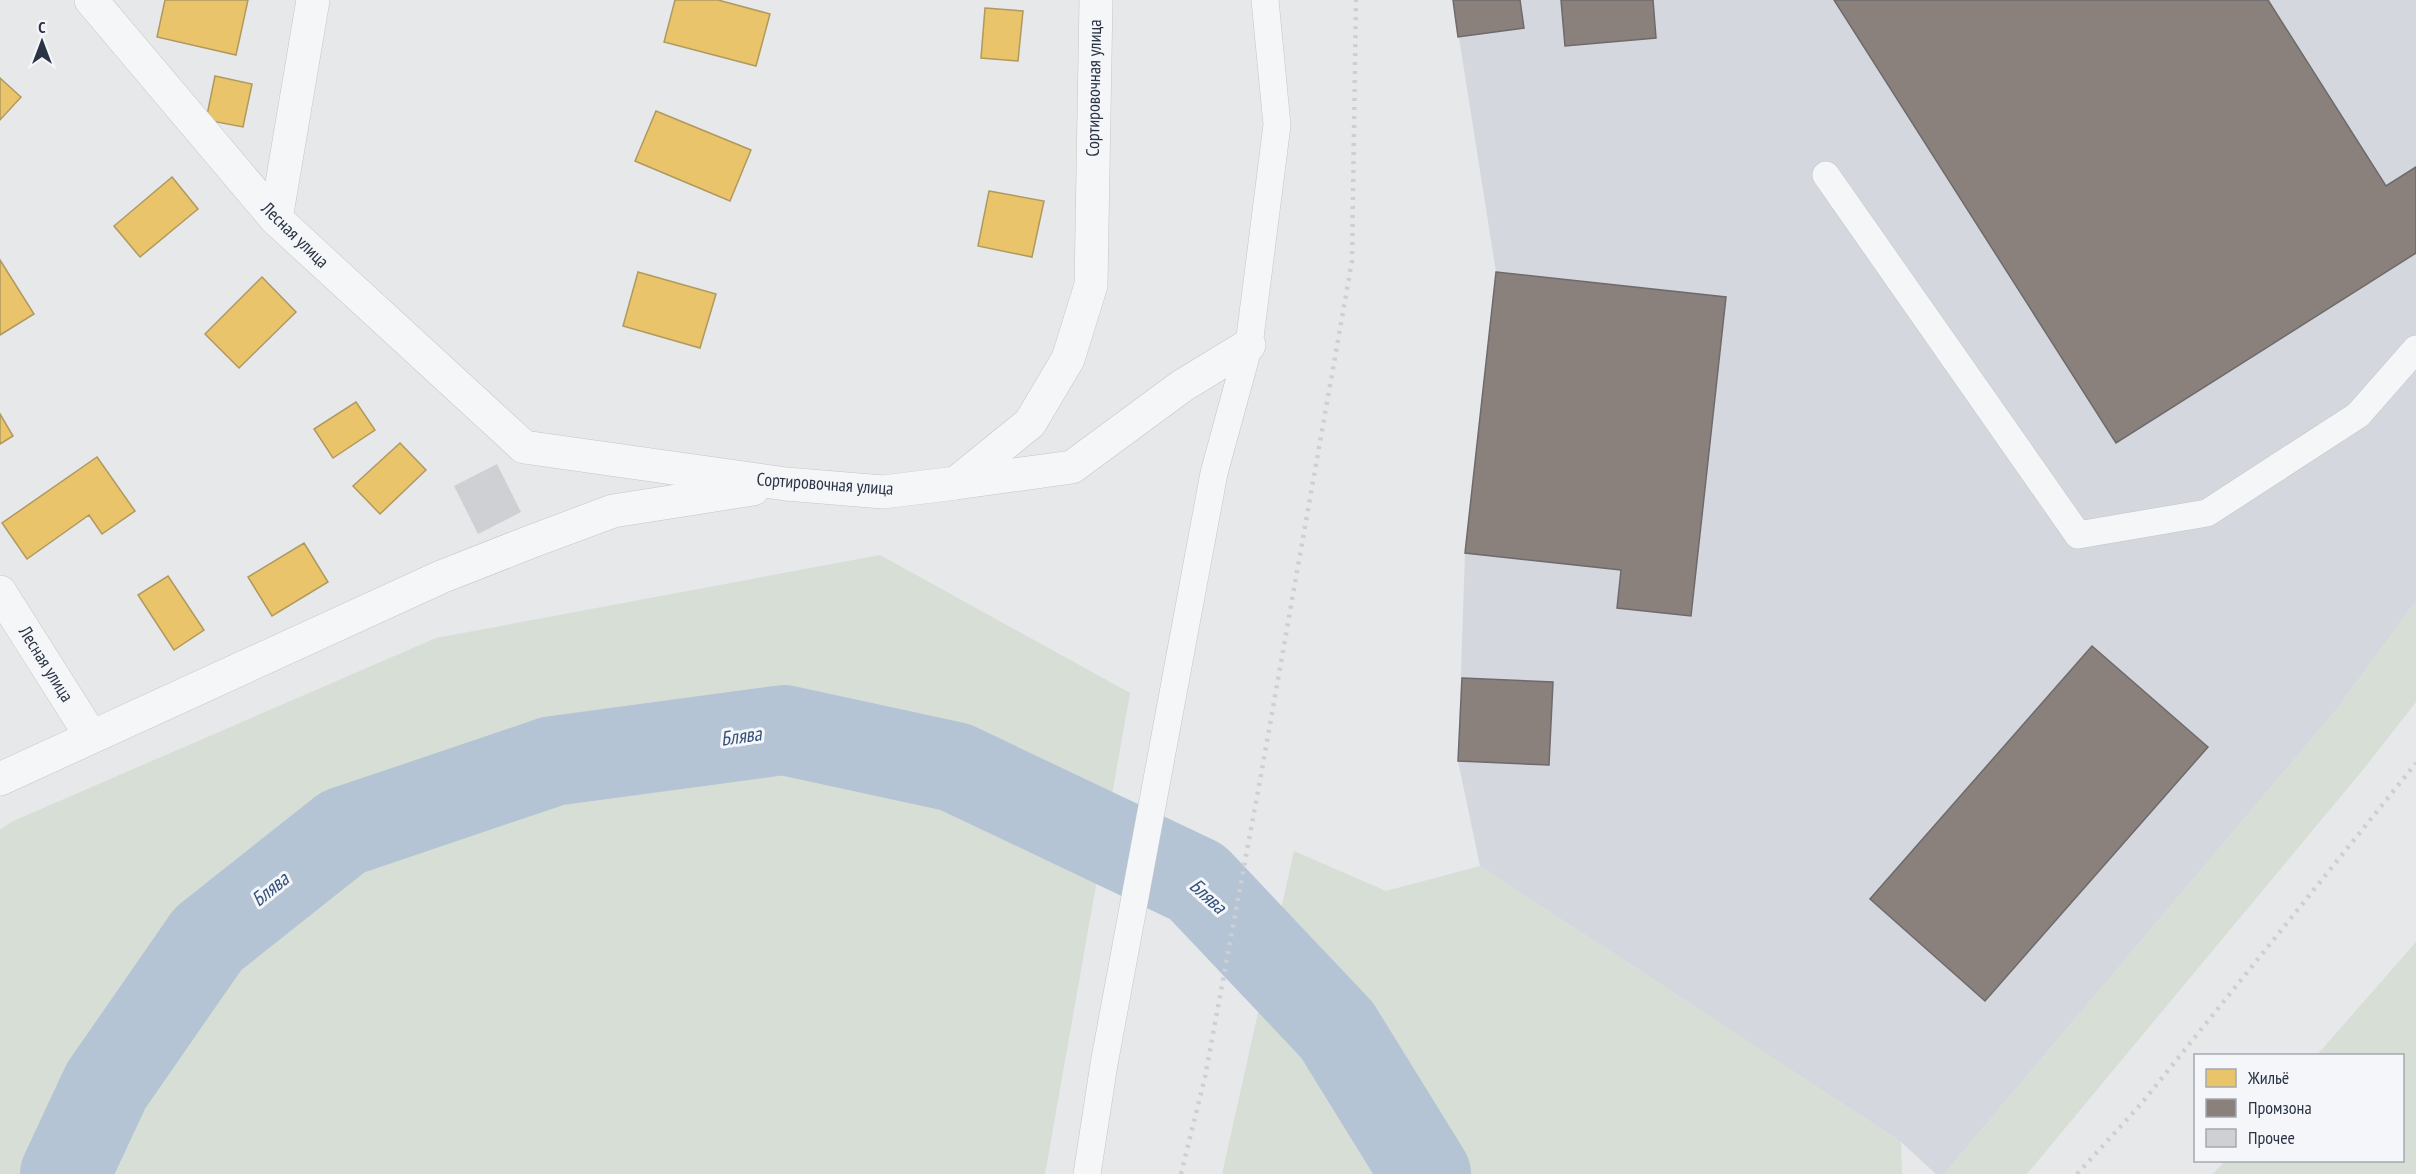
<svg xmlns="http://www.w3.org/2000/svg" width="2416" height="1174" font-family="'PT Sans Narrow',sans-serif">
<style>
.built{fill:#d4d7dd}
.green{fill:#d6ded6}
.homes{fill:#e9c46a;stroke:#b0995f;stroke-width:1.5}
.industry{fill:#8a817c;stroke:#6e6a6c;stroke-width:1.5}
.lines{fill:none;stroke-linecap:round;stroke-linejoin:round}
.river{stroke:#b4c4d5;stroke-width:90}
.building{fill:#ced0d3}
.service-casing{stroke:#c4c6c8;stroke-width:28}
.minor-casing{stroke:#c4c6c8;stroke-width:34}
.service{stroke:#f5f6f7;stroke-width:27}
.minor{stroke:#f5f6f7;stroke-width:33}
.rail{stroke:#cecfd2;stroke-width:4.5;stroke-dasharray:3 6;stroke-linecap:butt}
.labels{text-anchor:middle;stroke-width:6;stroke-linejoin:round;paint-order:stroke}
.street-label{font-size:18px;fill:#2b3445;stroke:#f4f6f9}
.water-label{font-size:20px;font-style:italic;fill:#34527a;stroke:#f4f6f9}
</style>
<rect width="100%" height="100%" fill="#e6e8ea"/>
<path class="built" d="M1453 0H2416V601L2336 710 1944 1174H1936L1901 1142 1480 866 1458 761 1465 553 1496 272Z"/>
<path class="green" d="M880 555 1130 693 1045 1174H0V830L11 822 436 638Z
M2416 601V702L2366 766 2027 1174H1944L2336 710Z
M1294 851 1386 891 1480 866 1901 1142 1902 1174H1222Z
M2416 942V1174H2213L2225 1161 2402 1160V1056L2317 1055Z"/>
<path class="homes" d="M165 0H248L236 55 157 37Z
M675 0H718L770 14 756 66 664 42Z
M985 8 1023 11 1018 61 981 58Z
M215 76 252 84 243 127 206 120Z
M0 78 21 97 0 120Z
M656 111 751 150 730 201 635 161Z
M172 177 198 209 140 257 114 226Z
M989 191 1044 201 1032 257 978 246Z
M0 260 34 314 0 335Z
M638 272 716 294 700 348 623 326Z
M262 277 296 312 239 368 205 334Z
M356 402 375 430 333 458 314 429Z
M0 414 13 436 0 444Z
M400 443 426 470 380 514 353 486Z
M97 457 135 511 102 534 89 515 27 559 2 523Z
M304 543 328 582 272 616 248 577Z
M168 576 204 630 174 650 138 595Z"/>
<path class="industry" d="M1453 0H1520L1524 28 1458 37Z
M1561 0H1653L1656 38 1565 46Z
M1834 0H2268L2386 186 2416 167V253L2116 443Z
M1496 272 1726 297 1691 616 1617 608 1621 570 1465 553Z
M2092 646 2208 747 1985 1001 1870 899Z
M1462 678 1553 682 1549 765 1458 761Z"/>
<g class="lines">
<path class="river" d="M65 1174 106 1086 208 939 343 832 553 761 784 730 955 767 1197 882 1337 1030 1426 1174"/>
</g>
<path class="building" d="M497 464 521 512 478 534 454 486Z"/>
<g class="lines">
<g class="service-casing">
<path id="service" d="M1826 175 2078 535 2207 513 2358 415 2416 349
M1087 1174 1104 1064 1214 473 1249 345 1277 125 1265 0"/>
</g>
<g class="minor-casing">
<path id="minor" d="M91 0 276 219 524 447 786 484 883 492 956 483 1030 423 1068 359 1091 285 1096 0
M276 219 313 0
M956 483 1072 467 1182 386 1249 345
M0 592 91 736
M0 779 441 577 530 542 613 511 753 489"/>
</g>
<use href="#service" class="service"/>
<use href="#minor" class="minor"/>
<path class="rail" d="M1181 1174 1205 1077 1263 764 1352 261 1356 0
M2077 1174 2141 1104 2416 763"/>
</g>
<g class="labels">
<g class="street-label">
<text transform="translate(1094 88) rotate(-89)" y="6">Сортировочная улица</text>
<text transform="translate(295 235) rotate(44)" y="6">Лесная улица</text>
<text transform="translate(825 484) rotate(4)" y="6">Сортировочная улица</text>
<text transform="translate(46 664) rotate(58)" y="6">Лесная улица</text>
</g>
<g class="water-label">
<text transform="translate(741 736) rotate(-8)" y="7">Блява</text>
<text transform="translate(270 889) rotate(-39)" y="7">Блява</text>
<text transform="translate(1208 896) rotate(42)" y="7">Блява</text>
</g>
</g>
<rect x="2194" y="1054" width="210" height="108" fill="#f4f6f9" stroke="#a4a8b1" stroke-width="1.5"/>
<rect x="2206" y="1069" width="30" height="18" fill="#e9c46a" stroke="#a4a8b1" stroke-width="1.5"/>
<text x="2248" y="1084" font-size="18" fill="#2b3445">Жильё</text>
<rect x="2206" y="1099" width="30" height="18" fill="#8a817c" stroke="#a4a8b1" stroke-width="1.5"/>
<text x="2248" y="1114" font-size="18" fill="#2b3445">Промзона</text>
<rect x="2206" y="1129" width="30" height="18" fill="#ced0d3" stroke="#a4a8b1" stroke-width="1.5"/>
<text x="2248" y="1144" font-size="18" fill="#2b3445">Прочее</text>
<g transform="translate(42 42)" stroke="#f4f6f9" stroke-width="4.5" paint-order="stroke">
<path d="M0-4.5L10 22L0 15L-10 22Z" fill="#2b3445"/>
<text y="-9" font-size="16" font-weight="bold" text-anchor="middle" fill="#2b3445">С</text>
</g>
</svg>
